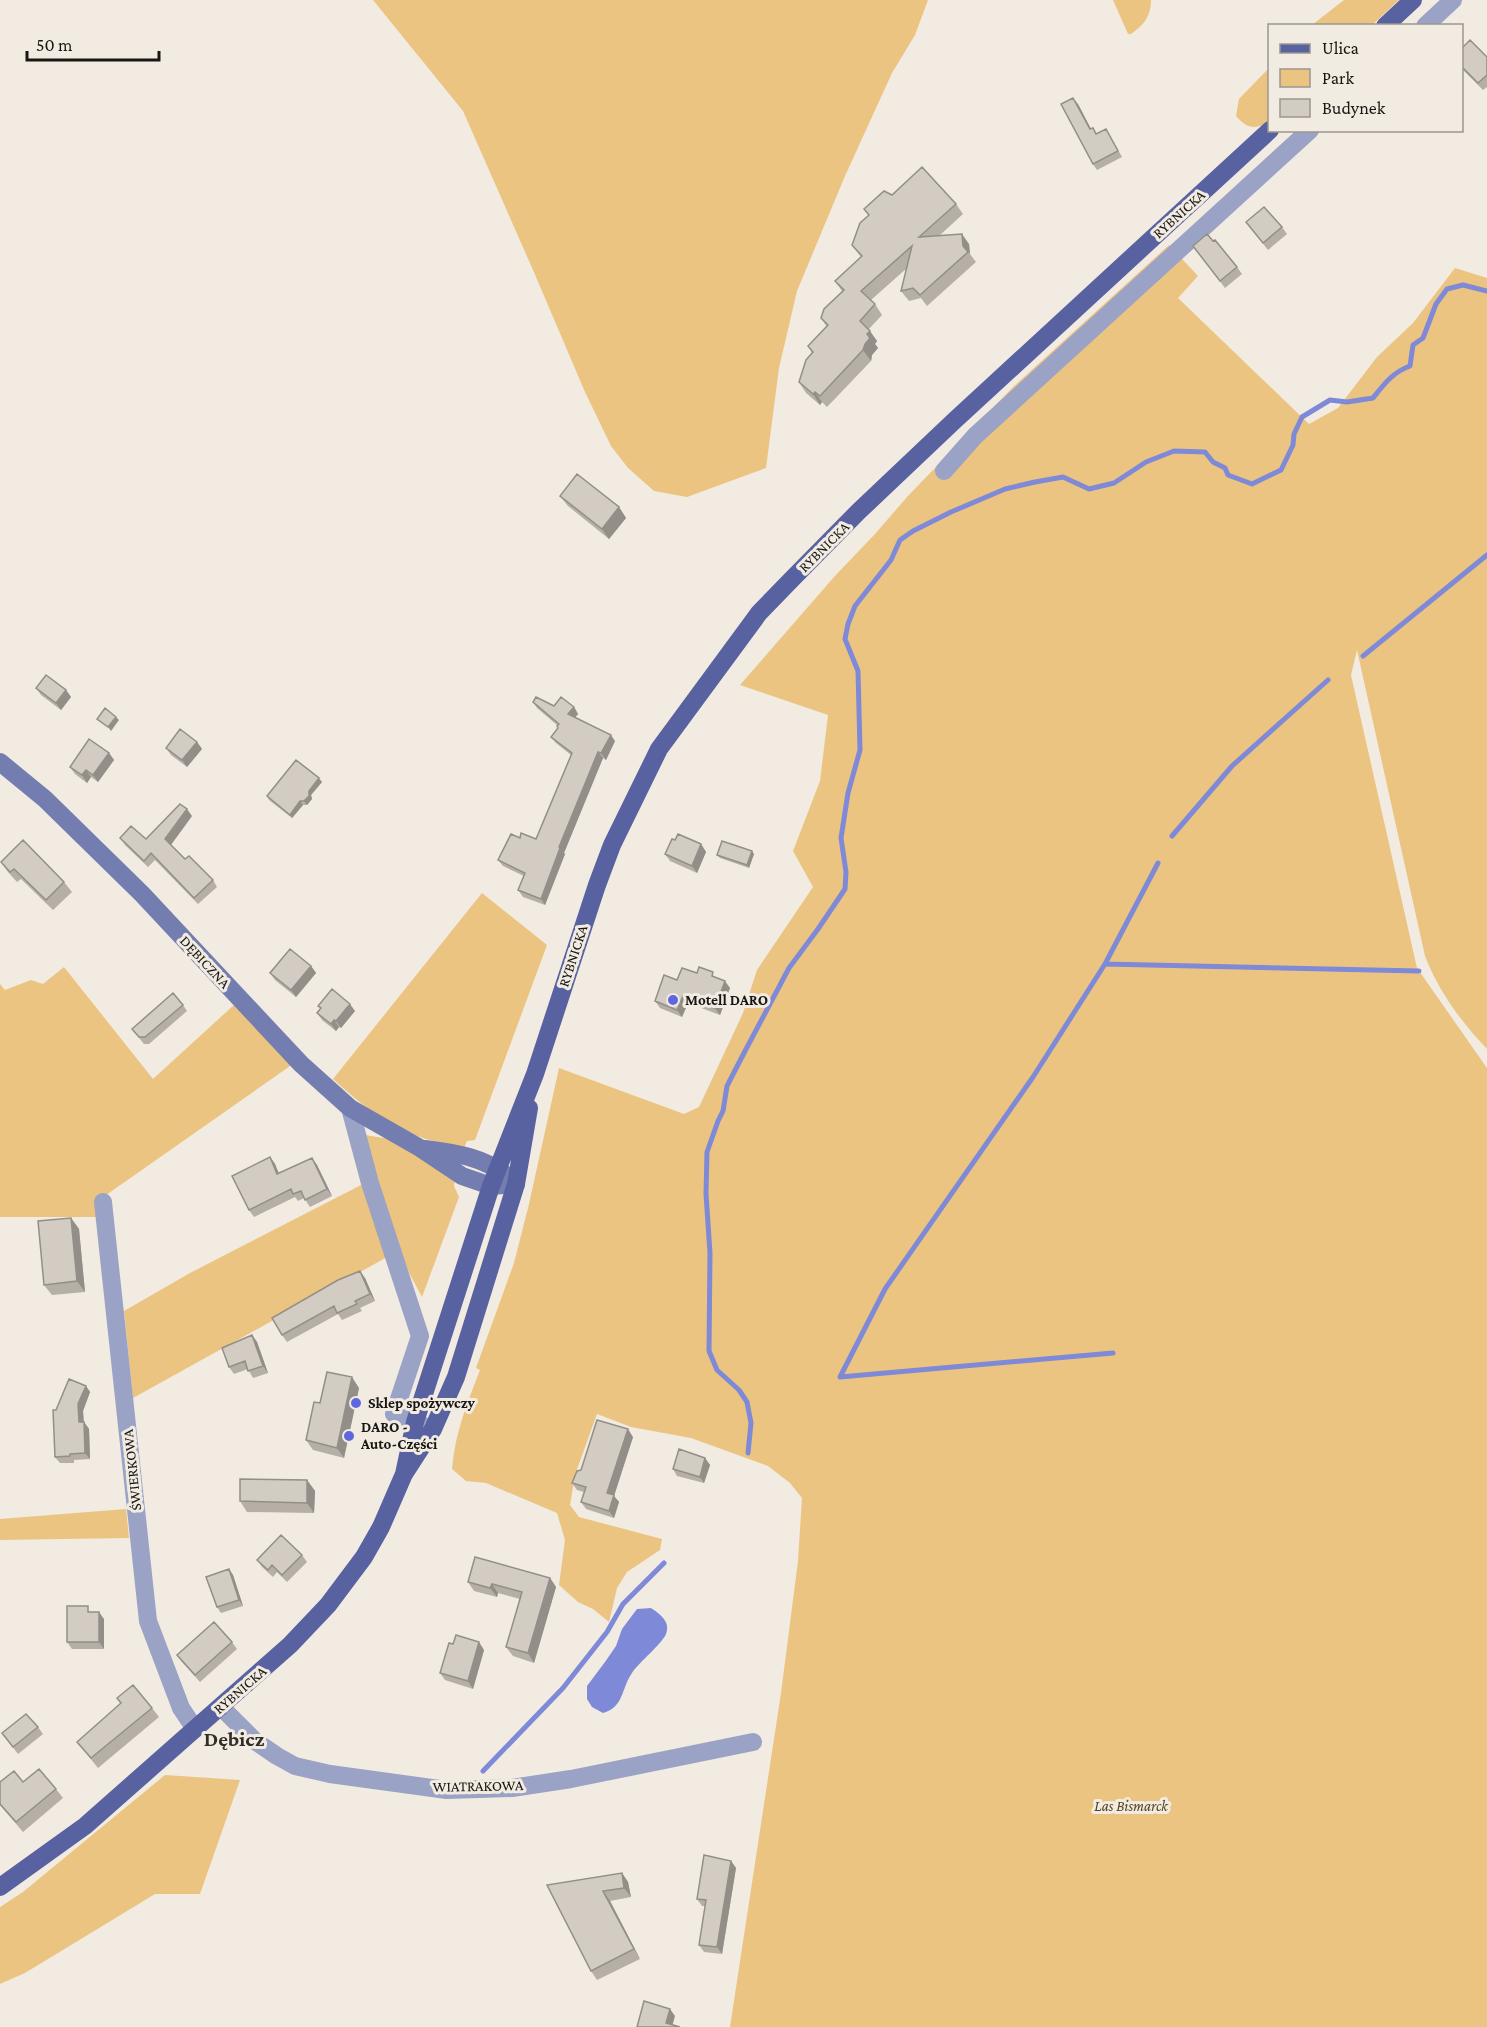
<svg xmlns="http://www.w3.org/2000/svg" width="1487" height="2027" font-family="'Crimson Pro',serif">
<style>
.green{fill:#ecc481}
.water{fill:#7e8ad7}
.lines{fill:none;stroke-linecap:round;stroke-linejoin:round}
.stream{stroke:#7e8ad7;stroke-width:5}
.street{stroke:#9aa2c5;stroke-width:18}
.secondary{stroke:#747db0;stroke-width:18}
.primary{stroke:#5962a0;stroke-width:18}
.wall{fill:#b5afa8}
.shaded-wall{fill:#938f88}
.building{fill:#d2ccc3;stroke:#938f88;stroke-width:1.5}
.poi-dot{fill:#5e67df;stroke:#f1ebe1;stroke-width:2}
.labels{text-anchor:middle;stroke-width:6;stroke-linejoin:round;paint-order:stroke}
.street-label{font-size:15px;fill:#191714;stroke:#f1ebe1}
.poi-label{font-size:15px;font-weight:bold;fill:#191714;stroke:#f1ebe1;text-anchor:start}
.park-label{font-size:15px;font-style:italic;fill:#56421f;stroke:#f1ebe1}
.district-label{font-size:21px;font-weight:bold;fill:#322e26;stroke:#f1ebe1}
</style>
<rect width="100%" height="100%" fill="#f1ebe1"/>
<path class="green" d="M373 0H928L915 35 892 73 845 176 797 291 779 368 766 468 687 497 654 491 628 468 611 446 585 392 533 270 463 111Z
M1113 0H1151C1151 16 1144 25 1131 34H1128Z
M1344 0H1399L1372 25H1312Z
M1269 68V121C1256 130 1247 129 1236 116L1239 99Z
M1169 245 1198 276 1178 298 1309 424 1338 408 1377 357 1413 323 1455 268 1487 278V1049C1461 1022 1438 990 1425 956L1357 650 1351 675 1417 968 1487 1068V2027H730L781 1693 798 1561 802 1498 790 1483 768 1466 691 1438 631 1427 597 1414 575 1475 570 1505 579 1517 662 1539 660 1550 627 1572 617 1588 609 1622 593 1609 578 1602 559 1585 565 1540 557 1513 486 1483 466 1481 452 1469C455 1432 467 1404 480 1370L476 1368 514 1263 529 1204 559 1068 684 1114 699 1107 743 1013 757 970 813 887 793 851 820 781 828 715 740 685 834 577 875 534 907 497 1013 387Z
M482 893 547 945 475 1140 467 1141 464 1148C447 1144 430 1141 414 1135 383 1123 357 1101 333 1079Z
M64 967 153 1079 235 1004 293 1064 99 1200 96 1217H0V984L5 990 31 980 43 984Z
M365 1135 390 1139 455 1179 454 1186 459 1197 422 1297 399 1254Z
M367 1182 389 1256 133 1398 124 1311 190 1273Z
M126 1509 129 1538 0 1540V1519Z
M165 1775 240 1780 200 1894H155L25 1973 0 1984V1907L23 1892Z"/>
<path class="water" d="M651 1608C660 1614 671 1622 666 1634 662 1644 639 1662 632 1673 621 1689 624 1707 603 1713L592 1707 587 1699V1686L605 1662 616 1646 622 1629 637 1609Z"/>
<g class="lines">
<path class="stream" d="M1363 656 1487 555
M1172 836 1232 766 1328 680
M1105 964 1419 971
M1113 1353 840 1377 885 1289 1033 1077 1105 964 1158 863
M748 1453 751 1423 747 1402 739 1390 717 1370 709 1351 710 1253 706 1194 707 1152 718 1121 723 1111 727 1086 744 1053 789 968 818 929 845 889 846 872 841 838 848 793 860 750 858 671 845 639 848 624 855 606 891 560 900 540 913 531 951 512 1005 489 1035 482 1063 477 1089 489 1114 483 1146 462 1174 451 1205 452 1213 462 1225 468 1228 475 1252 484 1281 470 1293 445 1294 434 1302 417 1330 400 1347 402 1373 398C1384 384 1393 372 1410 366L1413 345 1423 338 1436 304 1447 289 1463 285 1487 291
M483 1771 563 1688 607 1632 623 1604 664 1563"/>
<path class="street" d="M1425 26 1453 0
M944 471 975 436 1310 130
M350 1108 370 1183 420 1336 394 1414 429 1428
M103 1202 148 1621 181 1708 195 1729
M221 1707 255 1741 277 1756 295 1766 330 1774 447 1790 512 1788 571 1779 753 1742"/>
<path class="secondary" d="M0 762 45 799 142 894 301 1064 350 1108 420 1148 462 1176 491 1186 516 1184
M425 1149C456 1153 484 1157 508 1177"/>
<path class="primary" d="M1385 26 1413 0
M404 1474 415 1422 491 1186 535 1074 597 885 612 845 659 749 759 613 792 579 859 511 954 421 1270 130
M0 1887 85 1826 290 1645 328 1605 364 1557 381 1527 404 1474 433 1429 456 1377 516 1184 529 1108"/>
</g>
<path class="wall" d="M1461 49 1487 57V87L1483 90 1461 68Z
M1078 104 1091 129 1093 128 1097 134 1106 129 1122 157 1097 170 1093 164Z
M892 195 956 204 963 214 940 235 969 244 970 254 976 262 927 306 921 298 909 301 901 291 907 268 871 300 875 304 882 315 868 330 877 341 875 344 878 348 872 355 871 361 827 407 822 402 820 405 806 393 799 382 812 353 808 346 827 327 821 318 842 291 835 281 861 257 852 245 869 215 864 209Z
M1246 222 1282 227 1287 234 1268 250Z
M1193 246 1237 267 1242 274 1225 288Z
M560 496 619 507 626 518 609 539 568 506Z
M36 688 66 690 71 697 61 710 41 695Z
M533 702 554 706 574 707 578 714 575 717 615 741 606 760 603 758 564 853 565 854 545 905 523 897 518 890 524 876 503 866 498 860 520 838 536 839 571 755 556 743 551 737 558 728 557 725 537 708Z
M197 742 202 749 187 767 171 755 166 748Z
M109 753 114 760 98 782 91 777 87 783 75 774 70 767Z
M322 782 311 795 312 799 307 805H303L292 818 269 800 267 796Z
M192 816 171 845 185 859 213 880 217 887 198 904 155 860 148 867 125 845 120 838 146 839Z
M675 840 701 844 706 852 697 873 670 861 665 854Z
M754 854 749 868 720 858 717 855Z
M1 862 64 882 72 892 53 910 21 879 17 882 8 872Z
M311 966 316 973 296 997 275 980 270 973Z
M697 973 717 978 730 988 720 1015 688 1003 682 1017 660 1008 655 1001 677 980Z
M183 1005 187 1011 149 1044H144L132 1029Z
M318 1006 355 1011 341 1028 339 1027 336 1031 322 1020 317 1013 320 1009Z
M270 1157 275 1164 278 1173 312 1158 317 1165 332 1196 310 1207 304 1198 298 1201 295 1197 254 1217 249 1210Z
M71 1218 79 1229 85 1292 52 1295 44 1285Z
M365 1278 375 1301 360 1308 362 1311 342 1320 338 1314 287 1342 282 1335Z
M252 1335 257 1342 268 1373 253 1378 248 1369 234 1374 229 1367Z
M86 1386 90 1392 83 1411 84 1422 89 1429 90 1459 74 1460V1463H60L55 1457 56 1410Z
M359 1388 344 1458 313 1450 306 1440 320 1403Z
M633 1437 614 1496 619 1502 614 1518 586 1509 581 1502 584 1492 577 1490 572 1483 581 1470Z
M705 1458 710 1465 704 1483 677 1476 673 1469Z
M307 1480 315 1491 314 1513 247 1512 240 1501Z
M302 1555 307 1562 287 1582 277 1572 273 1577 262 1567 257 1560Z
M229 1569 233 1575 243 1606 221 1613 217 1607Z
M550 1578 556 1587 534 1663 513 1656 506 1647 520 1599 498 1593 497 1597 474 1591 468 1582Z
M92 1612 104 1619V1649H72L67 1642Z
M232 1642 237 1649 200 1682 182 1662 177 1655Z
M484 1650 473 1689 445 1680 440 1673Z
M117 1698 152 1708 159 1717 98 1768 77 1742 121 1704Z
M38 1727 43 1734 18 1754 2 1733Z
M0 1782H23L56 1789 63 1798 23 1832 0 1805Z
M731 1861 736 1868 722 1954 704 1952 699 1945 705 1906H702L697 1899Z
M622 1873 628 1882 631 1897 610 1901 640 1959 597 1980 591 1971 547 1885Z"/>
<path class="shaded-wall" d="M1073 98 1078 104 1094 135 1090 129Z
M962 234 969 244 970 254 963 246Z
M870 331 877 341 875 344 878 348 872 355 871 361 863 350 867 334Z
M815 392 822 402 820 405 813 394Z
M619 507 626 518 609 539 602 529Z
M66 690 71 697 61 710 56 703Z
M574 707 578 714 573 720 568 714Z
M116 717 119 720 111 731 108 727Z
M611 735 615 741 606 760 601 753Z
M197 742 202 749 187 767 182 760Z
M598 752 603 758 564 853 565 854 545 905 541 899 559 847Z
M109 753 114 760 98 782 93 775Z
M86 770 91 777 87 783 82 775Z
M319 778 322 782 311 795 312 799 307 805 304 801 309 791Z
M300 801 303 805 292 818 290 815Z
M187 809 192 816 170 846 165 839Z
M701 844 706 852 697 873 692 866Z
M752 851 754 854 749 868 747 865Z
M311 966 316 973 296 997 291 990Z
M725 981 730 988 720 1015 715 1008Z
M683 996 688 1003 682 1017 677 1010Z
M350 1004 355 1011 341 1028 336 1021Z
M334 1020 339 1027 336 1031 331 1024Z
M270 1157 275 1164 282 1181 277 1174Z
M312 1158 317 1165 332 1196 327 1189Z
M71 1218 79 1229 85 1292 77 1281Z
M360 1271 365 1278 375 1301 370 1294Z
M252 1335 257 1342 268 1373 263 1366Z
M352 1377 359 1388 344 1458 337 1448Z
M86 1386 90 1392 83 1411 84 1429 79 1422 78 1404Z
M84 1422 89 1429 90 1459 85 1453Z
M628 1429 633 1437 614 1496 619 1502 614 1518 609 1511 607 1493Z
M705 1458 710 1465 704 1483 700 1477Z
M307 1480 315 1491 314 1513 307 1503Z
M229 1569 233 1575 243 1606 239 1600Z
M550 1578 556 1587 534 1663 528 1653Z
M492 1584 498 1593 497 1597 490 1588Z
M99 1612 104 1619V1649L99 1642Z
M479 1642 484 1650 473 1689 468 1681Z
M731 1861 736 1868 722 1954 717 1947Z
M622 1873 628 1882 631 1897 624 1888Z
M603 1891 610 1901 640 1959 634 1949Z
M670 2009 675 2016 672 2027 666 2023Z"/>
<path class="building" d="M1470 40 1487 57V75L1478 83 1461 66V49Z
M1073 98 1090 129 1093 128 1096 134 1106 129 1118 151 1093 164 1061 104Z
M922 167 956 204 919 237 962 234 963 246 968 252 920 295 913 288 901 291 912 246 861 291 875 304 860 321 870 331 867 334 870 338 865 344 863 350 820 396 815 392 813 394 799 382 806 360 813 352 808 346 828 325 821 318 824 309 844 290 835 281 862 256 852 245 860 223 869 215 864 209 884 191 892 195Z
M1264 207 1282 227 1263 243 1246 222Z
M1207 234 1213 241 1215 240 1237 267 1220 281 1193 246Z
M577 474 619 507 602 529 560 496Z
M46 675 66 690 56 703 36 688Z
M536 697 554 706 561 697 574 707 568 714 611 735 601 753 598 752 559 847 560 848 541 899 518 890 525 873 498 860 511 834 520 838 521 833 536 839 572 753 551 737 558 728 557 726 559 724 533 702Z
M105 708 116 717 108 727 97 719Z
M180 729 197 742 182 760 166 748Z
M89 739 109 753 93 775 86 770 82 775 70 767Z
M296 760 319 778 309 791V796L304 801H300L290 815 267 796Z
M180 804 187 809 165 839 185 859 189 856 213 880 194 898 151 853 144 861 120 838 131 826 146 839Z
M678 834 701 844 692 866 665 854 672 839 675 840Z
M23 840 64 882 46 900 14 869 10 872 1 862Z
M722 841 752 851 747 865 717 855Z
M290 949 311 966 291 990 270 973Z
M699 967 713 972 712 976 725 981 715 1008 683 996 677 1010 655 1001 664 975 677 980 682 968 697 973Z
M332 989 350 1004 336 1021 334 1020 331 1024 317 1013 321 1008 318 1006Z
M173 993 183 1005 145 1037H139L132 1029Z
M270 1157 277 1174 312 1158 327 1189 305 1200 301 1191 293 1194 291 1189 249 1210 232 1176Z
M71 1218 77 1281 44 1285 38 1221Z
M360 1271 370 1294 355 1301 357 1304 337 1313 334 1306 282 1335 272 1318 338 1280Z
M252 1335 263 1366 248 1371 245 1361 229 1367 222 1348Z
M327 1372 352 1377 337 1448 306 1440 314 1402 320 1403Z
M69 1379 86 1386 78 1404 79 1422H84L85 1453 70 1454V1456L55 1457 53 1410H56Z
M597 1420 628 1429 607 1493 614 1495 609 1511 581 1502 586 1487 572 1483 577 1471 581 1470Z
M679 1449 705 1458 700 1477 673 1469Z
M240 1479 307 1480V1503L240 1501Z
M281 1535 302 1555 282 1575 272 1565 268 1570 257 1560Z
M475 1557 550 1578 528 1653 506 1647 522 1592 492 1584 490 1588 468 1582Z
M229 1569 239 1600 217 1607 206 1577Z
M67 1606H88V1612H99V1642H67Z
M214 1622 232 1642 195 1675 177 1655Z
M456 1635 479 1642 468 1681 440 1673 449 1643 453 1644Z
M133 1685 152 1708 91 1758 77 1742 121 1703 117 1698Z
M26 1714 38 1727 13 1747 2 1733Z
M39 1769 56 1789 16 1822 0 1804V1782L14 1771 23 1782Z
M704 1855 731 1861 717 1947 699 1945 706 1900 697 1899Z
M622 1873 624 1888 603 1891 634 1949 591 1971 547 1885Z
M644 2001 670 2009 666 2023 680 2027H637Z"/>
<g class="poi-dot">
<circle cx="673" cy="1000" r="6"/>
<circle cx="356" cy="1403" r="6"/>
<circle cx="349" cy="1436" r="6"/>
</g>
<g class="labels">
<g class="street-label">
<text transform="translate(1179 214) rotate(-42)" y="5">RYBNICKA</text>
<text transform="translate(824 547) rotate(-45)" y="5">RYBNICKA</text>
<text transform="translate(573 956) rotate(-72)" y="5">RYBNICKA</text>
<text transform="translate(205 962) rotate(47)" y="5">DĘBICZNA</text>
<text transform="translate(132 1470) rotate(-96)" y="5">ŚWIERKOWA</text>
<text transform="translate(240 1690) rotate(-41)" y="5">RYBNICKA</text>
<text transform="translate(478 1786) rotate(-1)" y="5">WIATRAKOWA</text>
</g>
<g class="poi-label">
<text x="685" y="1005">Motell DARO</text>
<text x="368" y="1408">Sklep spożywczy</text>
<text x="361" y="1432">DARO -<tspan x="361" dy="17">Auto-Części</tspan></text>
</g>
<g class="park-label">
<text x="1131" y="1811">Las Bismarck</text>
</g>
<g class="district-label">
<text x="234" y="1746">Dębicz</text>
</g>
</g>
<rect x="1268" y="24" width="195" height="108" fill="#f1ebe1" stroke="#9b968f" stroke-width="1.5"/>
<rect x="1280" y="44" width="30" height="9" fill="#5962a0" stroke="#9b968f" stroke-width="1.5"/>
<text x="1322" y="54" font-size="18" fill="#191714">Ulica</text>
<rect x="1280" y="69" width="30" height="18" fill="#ecc481" stroke="#9b968f" stroke-width="1.5"/>
<text x="1322" y="84" font-size="18" fill="#191714">Park</text>
<rect x="1280" y="99" width="30" height="18" fill="#d2ccc3" stroke="#9b968f" stroke-width="1.5"/>
<text x="1322" y="114" font-size="18" fill="#191714">Budynek</text>
<path d="M27 51v9h132v-9" fill="none" stroke="#191714" stroke-width="3"/>
<text x="36" y="51" font-size="18" fill="#191714" stroke="#f1ebe1" stroke-width="4.5" paint-order="stroke">50 m</text>
</svg>
